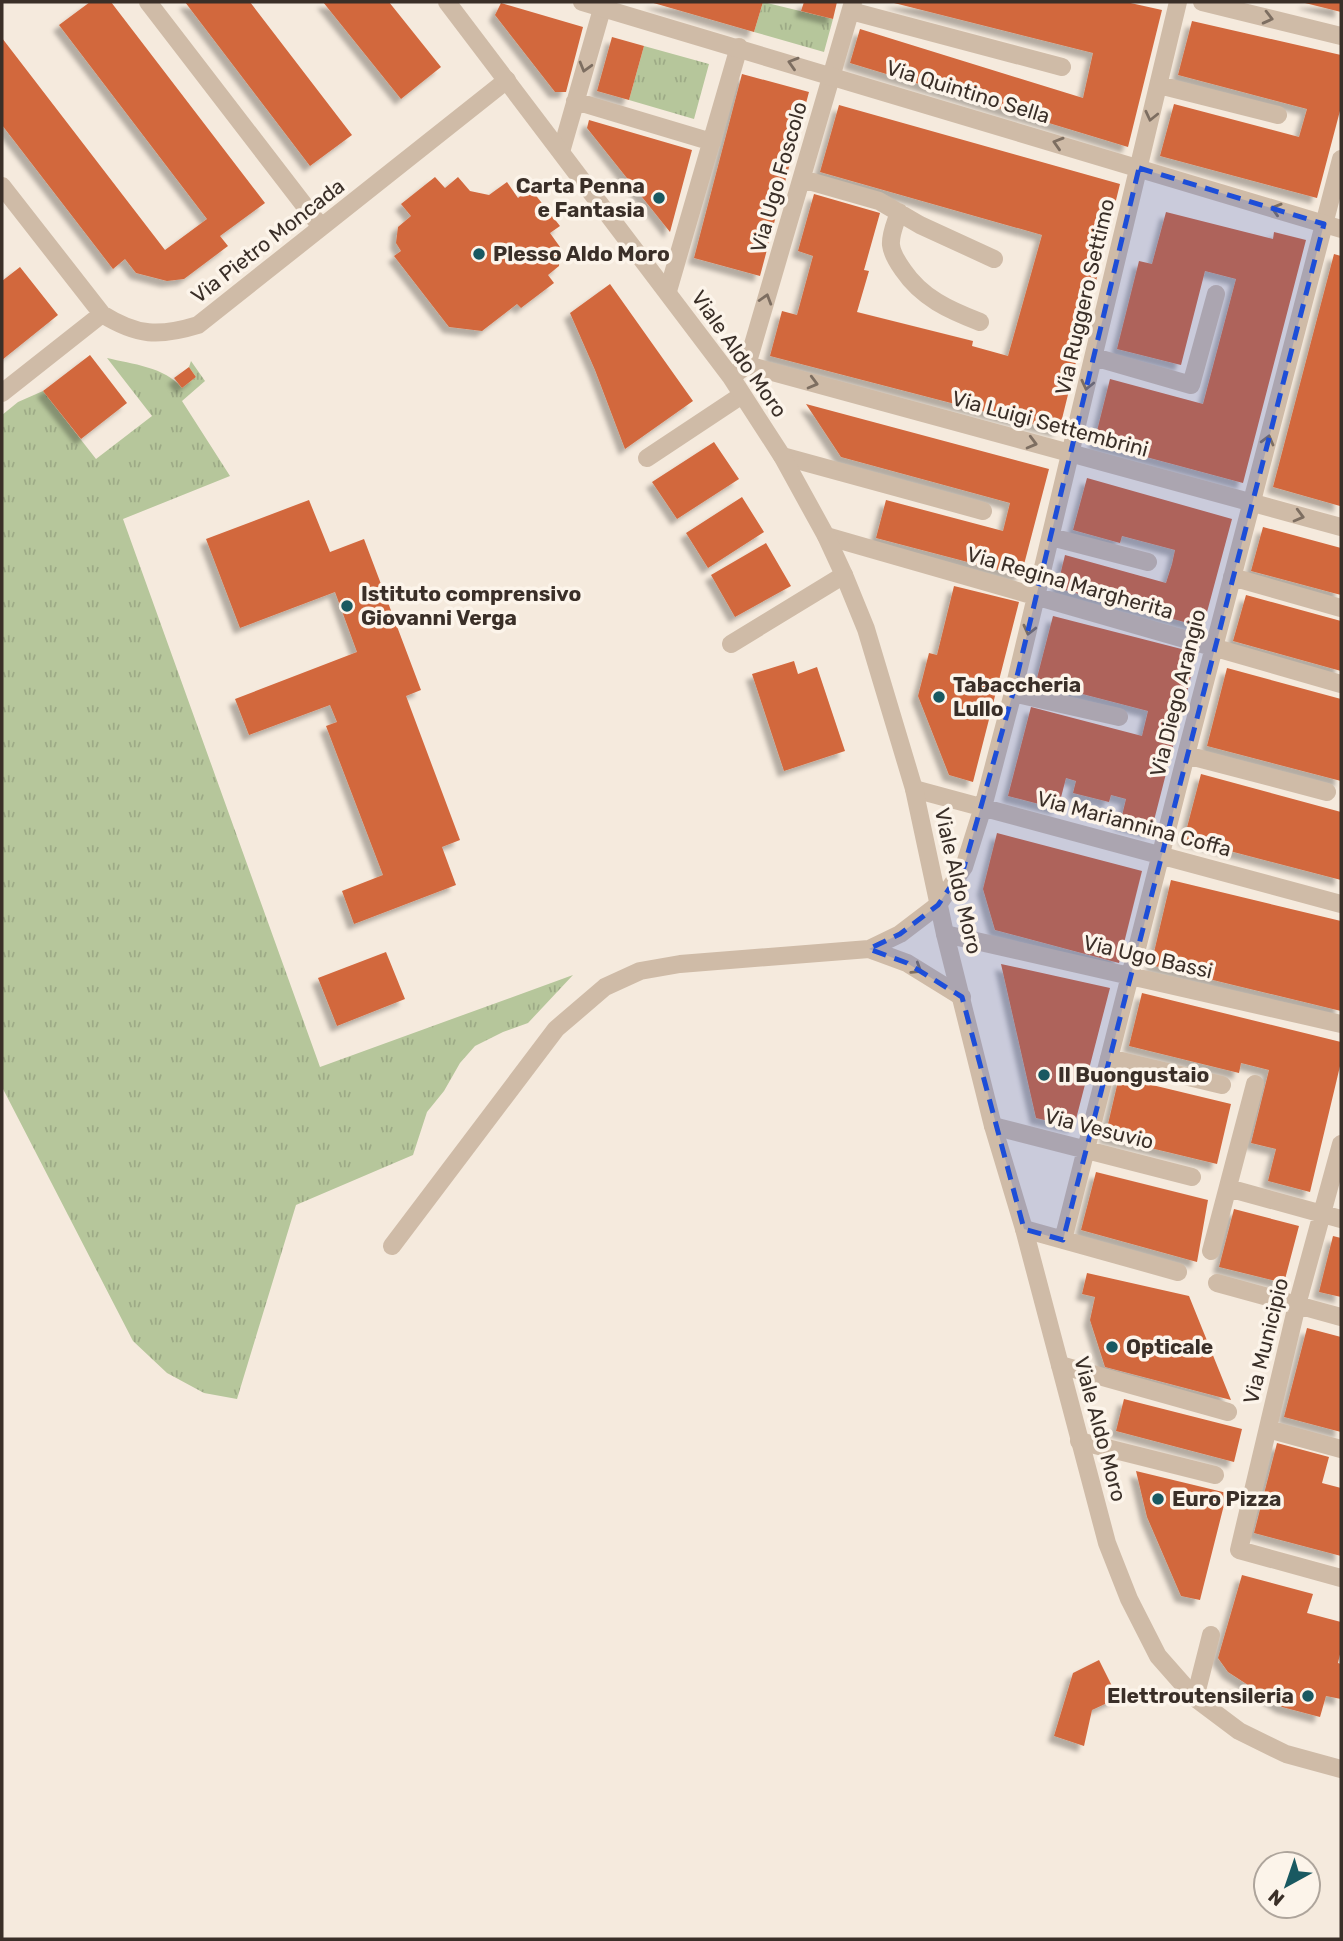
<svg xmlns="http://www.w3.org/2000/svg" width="1343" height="1941" font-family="Rubik,sans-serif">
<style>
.grass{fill:url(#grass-tufts)}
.building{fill:#d2683e;filter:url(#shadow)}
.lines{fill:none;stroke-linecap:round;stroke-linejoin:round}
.minor{stroke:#cfbba7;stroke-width:18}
.tertiary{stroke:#cfbba7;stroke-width:18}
.oneway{stroke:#7d6e61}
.marked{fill:#1d4ed8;fill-opacity:0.2;stroke:#1d4ed8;stroke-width:5;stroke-dasharray:14 9;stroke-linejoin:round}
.poi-dot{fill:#195961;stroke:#fcf4ea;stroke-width:2.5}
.labels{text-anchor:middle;stroke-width:7;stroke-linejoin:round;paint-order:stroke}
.street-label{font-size:21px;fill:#3a2f28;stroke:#fcf4ea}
.poi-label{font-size:21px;font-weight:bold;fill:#3a2f28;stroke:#fcf4ea;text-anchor:start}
</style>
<defs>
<pattern id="grass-tufts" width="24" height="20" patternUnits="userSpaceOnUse" patternTransform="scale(1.75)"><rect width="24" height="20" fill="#b6c69b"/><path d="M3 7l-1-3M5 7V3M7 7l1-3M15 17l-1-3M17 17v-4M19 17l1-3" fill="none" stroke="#9daa86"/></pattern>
<filter id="shadow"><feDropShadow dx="-6" dy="6" stdDeviation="2" flood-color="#0004"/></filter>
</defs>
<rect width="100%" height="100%" fill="#f5eadd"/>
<path class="grass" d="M763 2 833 19 824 52 754 32Z
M644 46 709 64 694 119 629 100Z
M107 358C132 364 165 367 182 388L196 377 189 367 191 361 205 381 182 401 230 476 123 519 320 1067 573 975 528 1023 503 1032 475 1046 460 1063 444 1091 427 1112 413 1155 296 1205 237 1399 204 1393 167 1373 133 1341 2 1087V415L18 402 43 391 96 459 152 416Z"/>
<path class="building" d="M90 2H111L265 203 220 236 228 246 184 279 167 281 136 273 125 259 113 269 2 125V38L165 250 207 219 59 25Z
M185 2H250L352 135 310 166Z
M323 2H389L441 67 401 99Z
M650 2H763L754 32Z
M804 2H837L833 19 801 11Z
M890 2H1126L1162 10 1128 147 850 63 860 29 1083 98 1093 53Z
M1305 2H1341V12L1305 3Z
M501 3 583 27 566 92H555L495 15Z
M1192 21 1341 55V107L1317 198 1160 156 1174 104 1299 137 1307 109 1178 75Z
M612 37 644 46 629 100 597 91Z
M742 74 809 92 760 276 694 258Z
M839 105 1120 184 1059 431 770 356 782 311 797 315 813 256 798 251 814 194 880 213 864 270 869 271 857 312 973 341 972 346 1008 356 1042 235 820 172Z
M589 120 692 150 670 232 587 128Z
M435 177 445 188 458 177 470 191 489 195 507 182 518 198 530 188 560 226 550 233 560 247 559 266 548 275 554 283 521 308 517 304 482 331 449 327 394 256 401 251 396 243 398 227 411 216 401 204Z
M1166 212 1273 239 1274 232 1306 240 1243 483 1094 443 1110 379 1203 404 1236 279 1205 271 1181 365 1117 349 1139 261 1152 264Z
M1334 254 1341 256 1340 506 1273 487Z
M20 267 58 315 2 360V281Z
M610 284 693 401 625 449 595 370 570 313Z
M90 355 127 403 81 439 43 391Z
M189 367 196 377 182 388 174 378Z
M806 404 1049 469 1021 576 876 538 886 500 1003 531 1010 503 841 457Z
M714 442 739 479 677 519 652 482Z
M1087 478 1232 519 1203 627 1057 588 1065 555 1166 583 1172 564 1175 550 1122 536 1120 543 1073 530Z
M742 497 764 532 708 568 686 533Z
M309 500 330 552 364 539 421 690 406 696 460 840 442 847 456 885 354 924 342 891 383 875 326 726 337 722 330 705 249 735 235 699 357 652 335 592 240 628 206 539Z
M1263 527 1341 548V595L1251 571Z
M766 543 791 586 735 617 711 575Z
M954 586 1019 602 973 782 949 775 918 696 929 653 937 655Z
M1246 595 1341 621V671L1233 641Z
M1053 616 1197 653 1151 832 1120 824 1126 799 1111 795 1109 802 1073 793 1076 781 1066 778 1058 809 1008 796 1031 707 1142 736 1148 711 1036 682Z
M794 661 798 674 817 667 845 751 784 771 752 674Z
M1227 668 1341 699V781L1207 746Z
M1201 774 1341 812V880L1184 839Z
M997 833 1142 871 1119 963 995 930 983 889Z
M1171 880 1341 921V1011L1151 965Z
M386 952 405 999 337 1026 318 978Z
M1001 964 1110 988 1074 1127 1036 1118Z
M1142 993 1341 1042V1062L1310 1192 1268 1181 1276 1149 1251 1143 1269 1070 1241 1063 1239 1073 1129 1046Z
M1119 1077 1231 1104 1217 1164 1105 1137Z
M1096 1172 1208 1200 1197 1262 1081 1230Z
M1234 1209 1299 1226 1284 1283 1219 1267Z
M1333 1236 1341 1238V1297L1319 1292Z
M1087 1273 1189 1296 1231 1400 1105 1367 1090 1320 1095 1297 1082 1294Z
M1307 1328 1341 1337V1432L1284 1417Z
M1124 1399 1242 1429 1234 1462 1116 1431Z
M1277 1443 1329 1457 1322 1483 1341 1488V1556L1254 1533Z
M1136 1471 1227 1493 1200 1600 1181 1596 1147 1517Z
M1242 1575 1313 1594 1307 1613 1341 1622V1650L1338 1663 1341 1664V1699L1326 1696 1320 1717 1282 1707 1228 1672 1218 1658Z
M1099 1660 1118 1698 1092 1710 1084 1746 1054 1736 1073 1673Z"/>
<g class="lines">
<path class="minor" d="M148 2 321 227
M1202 2 1341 36
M851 11 1062 67
M1159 85 1278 115
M575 101 712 142
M561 152 604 2
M802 179 879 201 920 225 994 259
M2 186 102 314C137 336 159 337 198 325L507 80
M899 212C896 222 890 234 891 245 892 253 898 263 903 270 922 298 949 310 980 322
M668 291 739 47
M1094 357 1191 385 1216 294
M747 365 853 2
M2 393 102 314
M782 456 983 511
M647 458 742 395
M826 536 1341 684
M1051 537 1148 562
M1232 577 1341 608
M731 644 844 575
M1013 693 1119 717
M1186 755 1327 792
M914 789 1341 904
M945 934 1341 1024
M869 949 907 963 962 997
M1109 1058 1222 1085
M993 1126 1192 1177
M1341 1144 1297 1305 1239 1550 1341 1578
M1228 1188 1341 1219
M1024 1229 1178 1272
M1063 1240 1186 755 1341 159
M392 1246 556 1029 605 987 640 971 680 964 869 949 900 934 938 905 964 867 983 807 1013 693 1178 2
M1211 1251 1255 1084
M1217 1283 1341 1317
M1060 1365 1228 1412
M1268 1429 1341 1449
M1079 1441 1215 1475
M1195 1698 1211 1635"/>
<path class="tertiary" d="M447 2 731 377 782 456 826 536 844 575 866 629 914 789 945 934 993 1126 1024 1229 1107 1543 1129 1599 1158 1656 1195 1698 1239 1731 1286 1754 1341 1769
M582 2 1341 229
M731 377 747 365 1341 527"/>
</g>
<defs><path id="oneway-chevron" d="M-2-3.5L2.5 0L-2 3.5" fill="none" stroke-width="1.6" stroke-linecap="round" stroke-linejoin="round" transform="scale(1.75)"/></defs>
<g class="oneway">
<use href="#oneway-chevron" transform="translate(1268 18) rotate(14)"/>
<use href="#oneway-chevron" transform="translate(793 63) rotate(-163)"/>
<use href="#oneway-chevron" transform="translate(585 67) rotate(106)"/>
<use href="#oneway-chevron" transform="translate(1151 116) rotate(103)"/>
<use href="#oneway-chevron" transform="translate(1058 143) rotate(-163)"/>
<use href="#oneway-chevron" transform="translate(1276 209) rotate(-163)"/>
<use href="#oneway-chevron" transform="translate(766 299) rotate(-73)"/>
<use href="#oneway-chevron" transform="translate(813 383) rotate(15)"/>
<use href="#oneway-chevron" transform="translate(1087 385) rotate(103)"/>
<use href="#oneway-chevron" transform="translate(1268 440) rotate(-75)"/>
<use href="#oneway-chevron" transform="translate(1032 443) rotate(15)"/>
<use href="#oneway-chevron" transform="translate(1299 516) rotate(15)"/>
<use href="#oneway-chevron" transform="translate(1029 630) rotate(104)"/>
<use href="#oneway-chevron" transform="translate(917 969) rotate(32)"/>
</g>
<path class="marked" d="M1139 168 1324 224 1063 1240 1024 1229 962 997 907 963 869 949 900 934 938 905 964 867 1013 693Z"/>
<g class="poi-dot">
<circle cx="659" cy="198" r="7"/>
<circle cx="479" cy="254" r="7"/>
<circle cx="347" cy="606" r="7"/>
<circle cx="939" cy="697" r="7"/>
<circle cx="1044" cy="1075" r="7"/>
<circle cx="1112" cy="1347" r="7"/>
<circle cx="1158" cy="1499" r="7"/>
<circle cx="1308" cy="1696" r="7"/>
</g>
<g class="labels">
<g class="street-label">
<text transform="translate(968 92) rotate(17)" y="7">Via Quintino Sella</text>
<text transform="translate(779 177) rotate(-74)" y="7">Via Ugo Foscolo</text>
<text transform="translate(268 241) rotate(-38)" y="7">Via Pietro Moncada</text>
<text transform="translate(1085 297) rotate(-77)" y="7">Via Ruggero Settimo</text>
<text transform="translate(739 354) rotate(55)" y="7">Viale Aldo Moro</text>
<text transform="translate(1050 424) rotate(15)" y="7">Via Luigi Settembrini</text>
<text transform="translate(1070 583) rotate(16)" y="7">Via Regina Margherita</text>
<text transform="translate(1178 693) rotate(-76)" y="7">Via Diego Arangio</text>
<text transform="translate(1134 824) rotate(15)" y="7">Via Mariannina Coffa</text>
<text transform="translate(958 881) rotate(77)" y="7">Viale Aldo Moro</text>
<text transform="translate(1148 957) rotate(13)" y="7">Via Ugo Bassi</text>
<text transform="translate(1099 1129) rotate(14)" y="7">Via Vesuvio</text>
<text transform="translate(1266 1341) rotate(-76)" y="7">Via Municipio</text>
<text transform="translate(1100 1429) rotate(75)" y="7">Viale Aldo Moro</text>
</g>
<g class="poi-label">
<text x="645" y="193" text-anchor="end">Carta Penna<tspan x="645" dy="24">e Fantasia</tspan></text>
<text x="493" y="261">Plesso Aldo Moro</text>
<text x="361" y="601">Istituto comprensivo<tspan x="361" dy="24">Giovanni Verga</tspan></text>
<text x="953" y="692">Tabaccheria<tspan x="953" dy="24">Lullo</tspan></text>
<text x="1058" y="1082">Il Buongustaio</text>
<text x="1126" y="1354">Opticale</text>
<text x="1172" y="1506">Euro Pizza</text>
<text x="1294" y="1703" text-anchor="end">Elettroutensileria</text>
</g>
</g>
<rect width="1343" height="1941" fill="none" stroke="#3a2f28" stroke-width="7"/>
<g transform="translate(1287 1885) rotate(220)"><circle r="33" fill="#fcf4ea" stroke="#aea59c" stroke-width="2"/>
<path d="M0-5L12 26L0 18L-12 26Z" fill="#195961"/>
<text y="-10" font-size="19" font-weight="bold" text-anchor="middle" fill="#3a2f28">N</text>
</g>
</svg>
